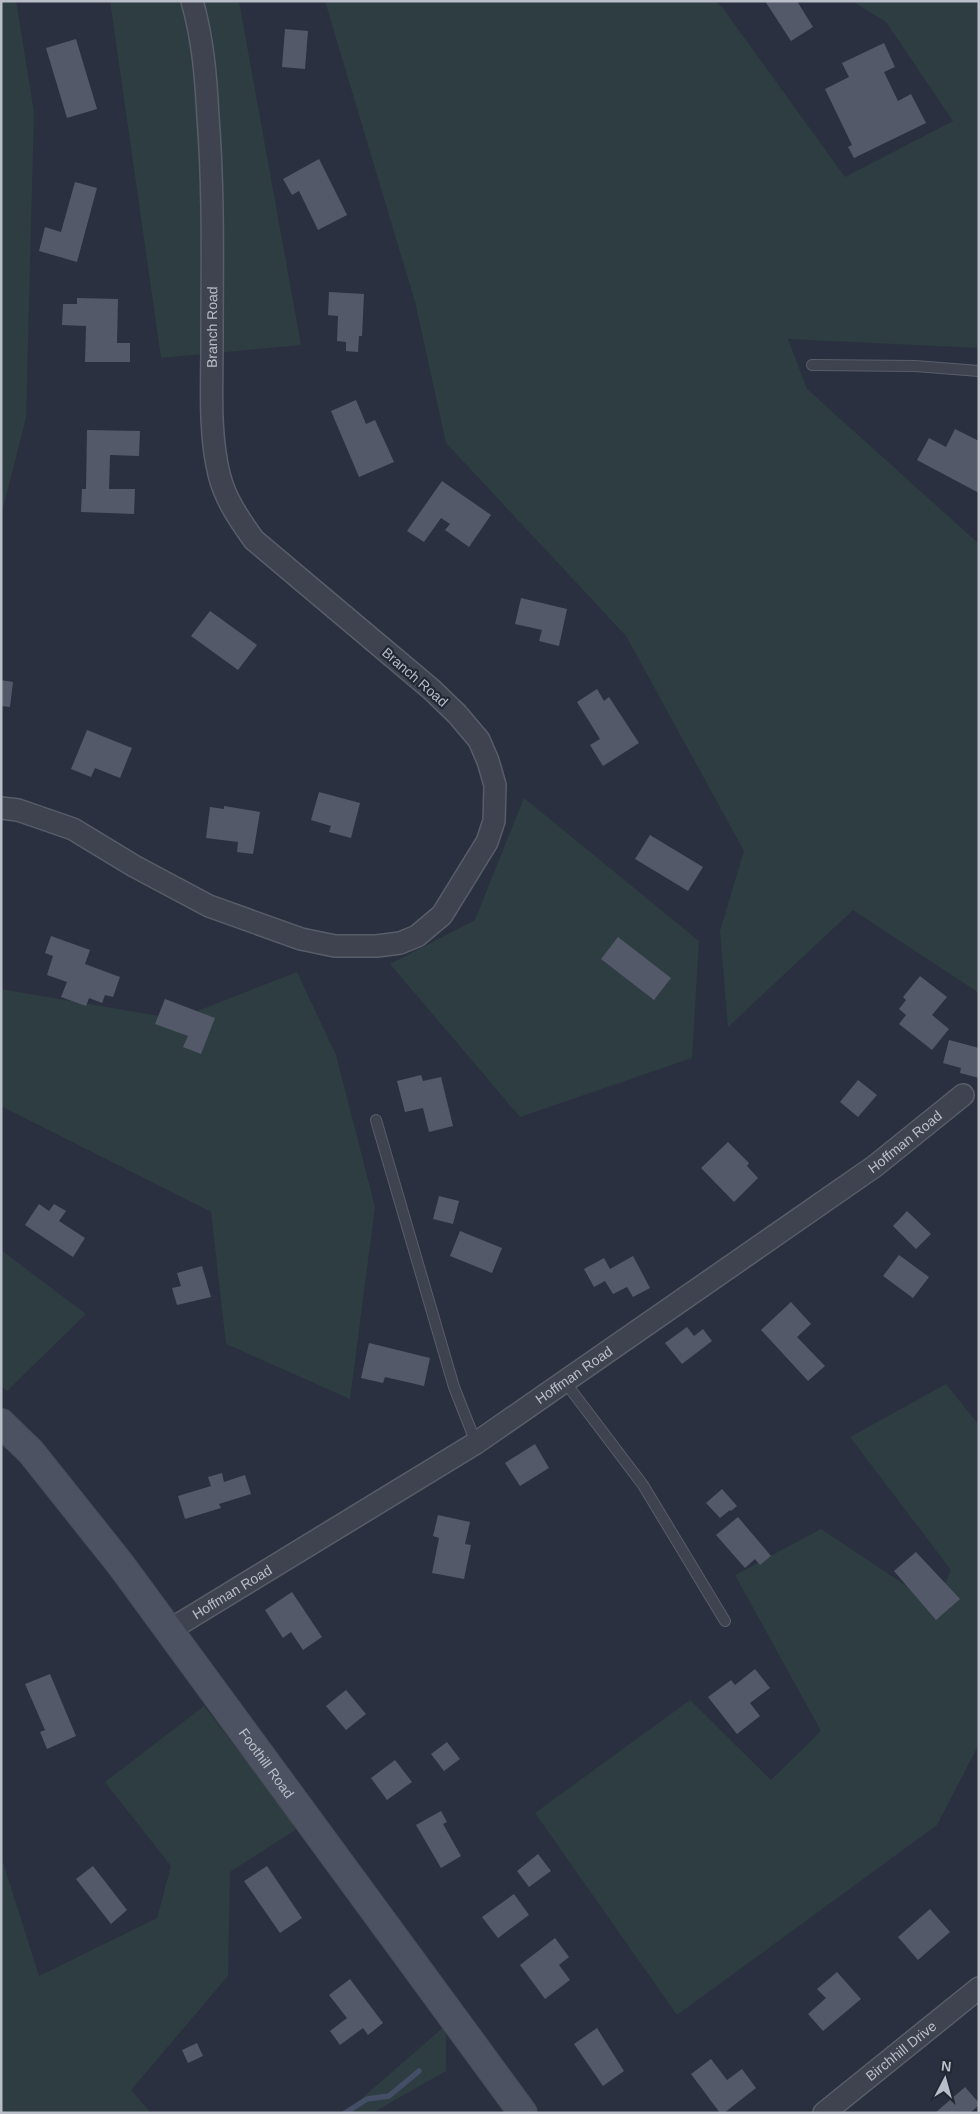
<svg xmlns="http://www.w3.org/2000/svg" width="980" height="2114" font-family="Helvetica,sans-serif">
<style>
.green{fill:#2d3d41}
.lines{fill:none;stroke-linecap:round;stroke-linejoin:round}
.stream{stroke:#444f67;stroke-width:5.5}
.building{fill:#545969}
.lane-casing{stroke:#585e69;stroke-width:12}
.street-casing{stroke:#585e69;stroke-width:24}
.secondary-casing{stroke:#474c58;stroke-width:30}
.lane{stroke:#3e434f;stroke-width:10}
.street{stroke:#3e434f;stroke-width:21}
.secondary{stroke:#4c5261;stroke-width:28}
.labels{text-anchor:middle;stroke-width:4.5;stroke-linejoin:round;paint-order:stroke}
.street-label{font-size:14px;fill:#babec9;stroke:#222834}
</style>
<rect width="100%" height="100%" fill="#2a303f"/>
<path class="green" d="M1 1H16L34 112 26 418 1 516Z
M110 1H239L301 345 161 358Z
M325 1H715L722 7 845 177 953 121 886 22 852 1H979V348L788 339 807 389 979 544V993L853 910 728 1027 720 931 744 851 626 636 446 443 415 302Z
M524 798 699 941 692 1058 520 1117 390 964 475 920Z
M297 972 336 1055 375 1207 350 1399 226 1344 211 1212 1 1106V989L177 1019Z
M1 1250 86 1314 7 1391 1 1386Z
M946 1384 979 1425V1744L937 1825 677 2015 535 1813 690 1700 771 1780 821 1731 735 1575 821 1529 935 1605 951 1570 850 1437Z
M204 1706 298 1828 230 1872 228 1976 131 2090 151 2113H1V1856L39 1976 157 1918 171 1866 105 1782Z
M446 2025V2071L372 2113H345Z"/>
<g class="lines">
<path class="stream" d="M345 2113 367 2099 389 2096 419 2071"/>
</g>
<path class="building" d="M765 1H797L813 27 791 41Z
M285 29 308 31 305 69 282 67Z
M76 39 97 109 67 118 46 48Z
M884 43 895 67 884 72 898 101 911 94 926 123 854 158 848 147 852 145 825 89 849 77 842 63Z
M319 159 347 215 318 230 299 191 292 195 283 179Z
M75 182 97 188 77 262 39 251 45 227 61 232Z
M329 292 364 294 362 336H359L358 352 346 351V342L337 341 338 316 328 315Z
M77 298 118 299 117 343H130V362H85L86 326 62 325 63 304H77Z
M356 400 366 424 375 420 394 462 359 477 331 411Z
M955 429 979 441V493L917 460 929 438 946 447Z
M87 430 140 431 139 456 110 455 109 489H135L134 514 81 512 82 489H86Z
M442 481 491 515 469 547 445 530 450 524 441 518 424 542 407 531Z
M521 598 567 609 559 646 539 641 542 630 515 624Z
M210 611 257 645 238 670 191 636Z
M1 680 13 682 10 707 1 706Z
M597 689 604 701 609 697 639 743 603 766 590 745 600 739 577 702Z
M87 730 132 748 120 778 95 768 91 777 71 769Z
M319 792 360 803 351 838 329 832 331 826 311 820Z
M224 806 260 812 253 854 237 852 238 842 206 838 210 807 224 809Z
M650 835 703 867 688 891 635 859Z
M51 936 90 950 85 964 120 977 113 997 105 995 102 1003 89 998 86 1006 61 997 67 982 47 975 53 956 45 953Z
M618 937 671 978 654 1000 601 959Z
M920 976 947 997 932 1015 949 1029 932 1050 899 1024 906 1015 899 1009 906 1000 903 997Z
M165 999 215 1018 201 1054 183 1047 188 1036 155 1024Z
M949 1040 979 1048V1078L960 1073 961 1068 943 1063Z
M421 1075 423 1081 441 1077 453 1126 429 1132 423 1108 405 1112 397 1081Z
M858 1080 877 1095 858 1117 840 1102Z
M728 1142 749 1163 747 1166 758 1178 734 1202 701 1168Z
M439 1196 459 1201 453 1224 433 1219Z
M39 1204 49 1211 54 1204 66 1211 59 1221 85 1238 73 1257 25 1225Z
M907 1211 931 1234 916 1249 893 1226Z
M460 1231 502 1248 492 1273 450 1256Z
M899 1255 929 1277 913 1298 883 1276Z
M633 1256 650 1288 633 1297 627 1287 613 1294 605 1281 594 1287 584 1269 604 1258 610 1269Z
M202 1266 211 1297 177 1305 172 1288 181 1286 177 1273Z
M791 1302 811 1324 797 1337 825 1366 808 1381 761 1330Z
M687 1327 694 1336 703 1329 712 1341 682 1364 665 1343Z
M369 1343 430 1358 424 1386 385 1377 383 1383 361 1378Z
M535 1444 549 1468 520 1486 505 1463Z
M222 1473 224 1482 245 1475 251 1494 219 1504 221 1508 185 1519 178 1496 211 1486 208 1477Z
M722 1489 737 1506 731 1511 730 1510 720 1518 706 1503Z
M438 1515 470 1522 465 1544 471 1545 464 1579 432 1573 439 1538 433 1536Z
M738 1517 771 1556 760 1565 755 1559 745 1568 716 1535Z
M916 1552 960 1599 936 1620 894 1571Z
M292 1592 322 1637 303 1650 291 1632 283 1638 265 1610Z
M755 1669 770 1688 750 1703 760 1716 737 1734 708 1697 731 1680 735 1685Z
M50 1674 76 1736 47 1749 40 1732 45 1730 25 1684Z
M346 1690 366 1714 346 1730 326 1706Z
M447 1742 460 1759 444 1771 431 1754Z
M395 1760 412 1782 387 1800 371 1778Z
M441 1811 447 1822 443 1824 461 1856 441 1868 416 1825Z
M538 1854 551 1871 529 1887 517 1871Z
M93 1866 127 1910 111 1924 76 1879Z
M267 1866 302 1918 280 1933 244 1881Z
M514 1894 529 1915 498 1938 482 1917Z
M930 1909 950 1932 918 1960 898 1937Z
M555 1938 569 1957 559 1965 570 1980 545 1999 520 1965Z
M837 1972 861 1999 823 2031 808 2014 826 1998 817 1989Z
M350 1979 383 2023 368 2035 363 2028 340 2045 330 2031 347 2018 329 1995Z
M597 2028 624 2071 603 2086 574 2044Z
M197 2043 203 2056 188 2063 182 2050Z
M711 2059 727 2080 742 2069 756 2088 724 2113H720L691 2074Z
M965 2087 979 2103V2105L970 2113H935Z"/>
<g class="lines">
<g class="lane-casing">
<path id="lane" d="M812 365 915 366 979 371
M376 1120 454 1387 476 1443
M565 1382 643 1485 725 1621"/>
</g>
<g class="street-casing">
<g id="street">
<path id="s1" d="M1 808 18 810 73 829 134 866 209 906 301 939 335 946H377L400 943 417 936 442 915 487 842 494 821 495 785 488 761 479 740 457 714 431 689 254 540C239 519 225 499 219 474 209 433 212 387 212 345 212 269 214 193 208 117 206 78 203 39 192 1"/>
<path id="s2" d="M168 1631 476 1443 875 1166 963 1095"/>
<path id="s3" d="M824 2113 979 1988"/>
</g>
</g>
<g class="secondary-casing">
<g id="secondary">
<path id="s4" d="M1 1423 31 1452 121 1565 523 2113"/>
</g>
</g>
<use href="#lane" class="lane"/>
<use href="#street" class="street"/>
<use href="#secondary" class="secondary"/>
</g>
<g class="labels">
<g class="street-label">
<text dy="5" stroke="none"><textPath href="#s1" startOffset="1196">Branch Road</textPath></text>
<text transform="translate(415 677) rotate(41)" y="5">Branch Road</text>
<text dy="5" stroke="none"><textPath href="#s2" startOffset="885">Hoffman Road</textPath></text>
<text dy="5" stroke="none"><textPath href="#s2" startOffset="480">Hoffman Road</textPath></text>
<text dy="5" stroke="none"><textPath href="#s2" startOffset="75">Hoffman Road</textPath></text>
<text dy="5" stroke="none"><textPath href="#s4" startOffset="432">Foothill Road</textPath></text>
<text dy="5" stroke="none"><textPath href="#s3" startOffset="99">Birchhill Drive</textPath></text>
</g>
</g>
<rect width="980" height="2114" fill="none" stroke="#babec9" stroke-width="5"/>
<g transform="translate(945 2079) rotate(6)" stroke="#222834" stroke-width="4" paint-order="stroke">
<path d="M0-4L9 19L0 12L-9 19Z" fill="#babec9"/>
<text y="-8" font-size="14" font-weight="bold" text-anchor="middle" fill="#babec9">N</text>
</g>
</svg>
